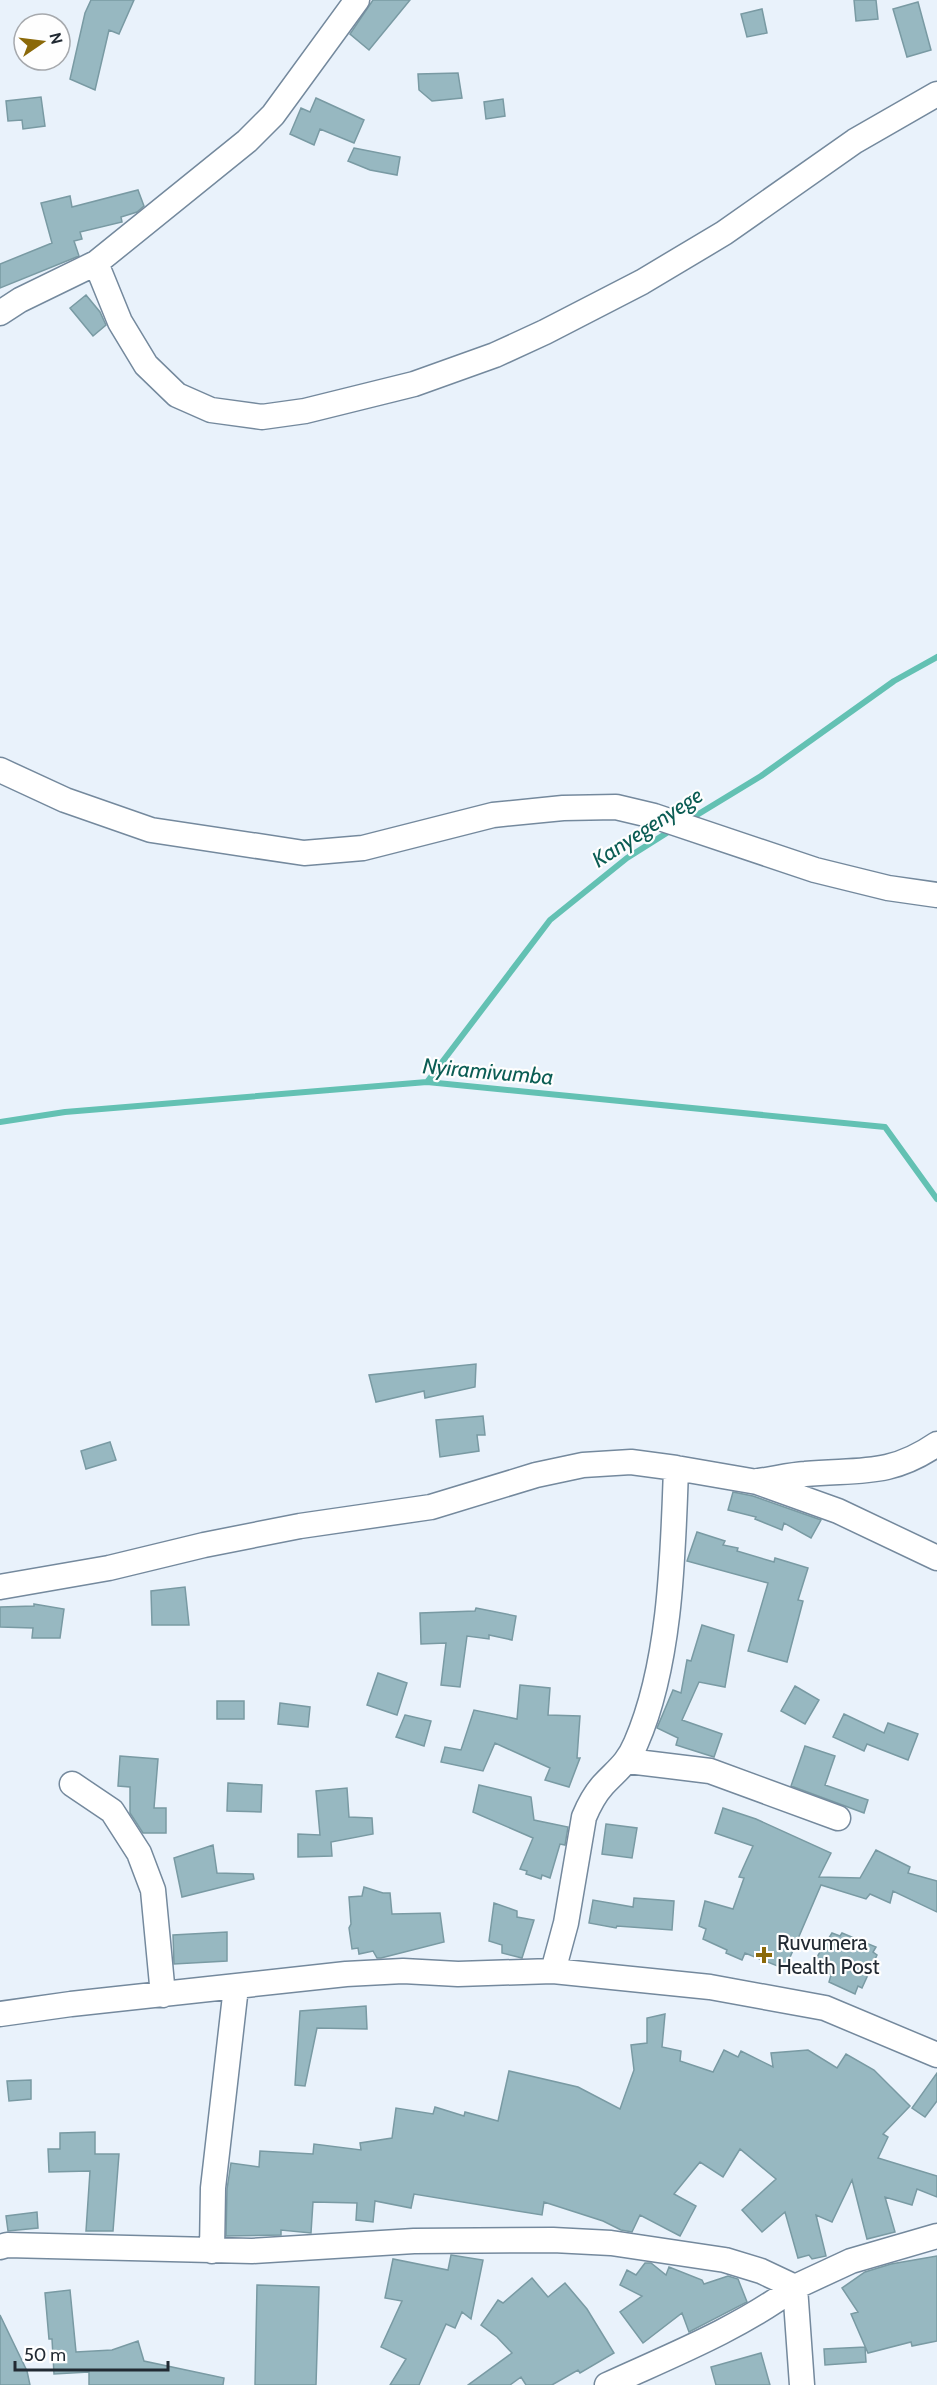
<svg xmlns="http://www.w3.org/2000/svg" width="937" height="2385" font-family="Cabin,sans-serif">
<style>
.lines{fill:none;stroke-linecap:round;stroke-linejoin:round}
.stream{stroke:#63c1b3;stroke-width:6}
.building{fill:#97b8c1;stroke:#799aa3;stroke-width:1.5}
.street-casing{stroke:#74899d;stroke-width:27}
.street{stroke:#fff;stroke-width:24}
.poi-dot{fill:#8b6909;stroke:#fefefe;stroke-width:2}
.labels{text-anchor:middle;stroke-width:4.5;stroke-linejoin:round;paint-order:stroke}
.poi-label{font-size:21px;fill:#222a33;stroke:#fefefe;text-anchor:start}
.water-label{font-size:22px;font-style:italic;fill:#0b5d54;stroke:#fefefe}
</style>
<rect width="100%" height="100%" fill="#e9f2fb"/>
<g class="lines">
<path class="stream" d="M687 821 761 776 894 681 937 657
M427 1082 550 920 627 858 673 829
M0 1122 65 1112 427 1082 885 1127 937 1199"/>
</g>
<path class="building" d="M91 0H134L119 34 109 30 95 90 70 79 85 13Z
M373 0H410L369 50 350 34Z
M854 0H876L878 19 856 21Z
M918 2 931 50 907 57 893 9Z
M762 9 767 33 747 37 741 14Z
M458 73 462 98 432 101 419 90 418 74Z
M41 97 45 126 23 129 22 120 8 121 6 101Z
M316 98 364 120 354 143 320 129 314 145 290 134 301 108 310 112Z
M503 99 505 116 486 119 484 102Z
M354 148 400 157 397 175 370 170 348 161Z
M138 190 144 206 137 212 121 217 122 222 80 232 82 239 74 241 79 256 0 288V264L52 243 41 203 70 196 72 207Z
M86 295 100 312 106 325 93 336 70 308Z
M476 1364 475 1387 425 1398 424 1391 376 1402 369 1375Z
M483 1416 485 1435H477L479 1451 440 1457 436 1420Z
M110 1442 116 1460 86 1469 81 1451Z
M733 1492 753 1496 821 1520 811 1538 784 1523 782 1530 755 1519 756 1517 728 1510Z
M697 1532 725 1541 723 1545 738 1548 737 1551 774 1562 775 1558 808 1568 798 1600 803 1601 787 1662 748 1651 768 1583 687 1561Z
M185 1587 189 1625H152L151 1591Z
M34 1604 64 1609 60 1638H32L33 1628 0 1627V1607L34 1606Z
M476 1608 516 1616 512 1640 489 1635V1639L467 1636 460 1687 441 1685 446 1643 421 1644 420 1613 475 1611Z
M702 1625 734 1635 725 1687 699 1682 682 1720 722 1734 714 1757 676 1745 678 1738 657 1728 673 1690 681 1693 687 1660 691 1661Z
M378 1673 407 1683 397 1715 367 1705Z
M520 1685 550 1688 548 1715 580 1716 577 1758H580L569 1787 545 1780 550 1768 495 1743 483 1771 441 1762 445 1747 461 1750 474 1710 517 1719Z
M795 1686 819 1700 805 1724 781 1711Z
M217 1701H244V1719H217Z
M280 1703 310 1707 308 1727 278 1724Z
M844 1714 884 1733 888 1723 918 1734 908 1760 867 1744 864 1751 833 1737Z
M405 1715 431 1721 424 1746 396 1737Z
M805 1746 835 1756 825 1785 868 1800 864 1813 791 1786Z
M120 1756 158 1759 154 1808H166V1833H143L130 1813V1787L118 1786Z
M228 1783 262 1785 261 1812 227 1811Z
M479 1785 531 1797 534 1820 568 1827 565 1845 560 1844 550 1878 542 1875 541 1879 526 1874 527 1871 520 1869 533 1838 473 1812Z
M347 1788 349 1817 372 1818 373 1834 331 1842 332 1856 298 1857V1834L320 1835 316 1791Z
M723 1808 756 1819 831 1853 819 1877 860 1878 876 1850 910 1867 908 1873 937 1881V1912L893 1891 890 1903 870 1894 866 1899 821 1885 785 1969 745 1953 742 1960 726 1953 727 1950 703 1939 706 1929 699 1926 705 1901 733 1909 744 1878 739 1877 753 1846 715 1833Z
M606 1824 637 1828 632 1858 602 1854Z
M213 1845 217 1873 253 1874 254 1879 182 1897 174 1858Z
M364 1887 383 1893H390L392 1914 440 1913 444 1942 381 1958H377L373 1951 359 1954 358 1948 352 1949 349 1928 351 1924 349 1897 362 1896Z
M634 1898 674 1901 672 1930 617 1926 616 1928 589 1923 593 1900 633 1907Z
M494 1903 517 1911V1917L534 1920 522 1958 502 1953V1945L489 1941Z
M227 1932V1961L174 1964 173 1935Z
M832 1933 840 1936 842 1933 876 1947 873 1952 877 1955 862 1988 858 1986 855 1994 829 1982 831 1975 826 1971V1968L815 1960Z
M366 2006 367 2029 317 2028 305 2086 295 2085 300 2011Z
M665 2014 662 2047 681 2051 680 2061 713 2072 724 2050 738 2057 741 2051 773 2067 771 2053 808 2050 837 2068 846 2054 874 2070 910 2106 883 2134 888 2137 878 2158 937 2176V2197L917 2189 912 2205 885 2197 895 2232 867 2239 852 2180 832 2222 816 2215 826 2256 812 2259 809 2255 798 2258 785 2212 762 2232 742 2210 776 2179 740 2149 723 2177 700 2162 674 2194 696 2206 680 2236 640 2215 632 2232 621 2230 603 2221 544 2202 542 2215 414 2194 411 2208 375 2201 373 2222 356 2220 357 2203 313 2202 311 2233 281 2230V2235L226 2236 227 2189 231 2163 259 2167 260 2151 313 2154 314 2144 361 2150 360 2143 392 2138 396 2108 433 2114 435 2107 464 2116 465 2112 498 2121 509 2071 578 2087 620 2109 634 2070 631 2045 647 2043V2018Z
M937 2073V2101L925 2117 912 2108Z
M31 2080V2099L9 2101 7 2081Z
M95 2132V2154H119L113 2231H86L90 2171 49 2172 48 2149H60V2133Z
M37 2212 38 2228 8 2231 6 2216Z
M451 2255 483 2260 471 2319 462 2312 455 2328 446 2324 419 2385H390L406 2359 381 2347 402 2301 385 2298 393 2259 448 2270Z
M937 2256V2341L912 2346 911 2342 868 2353 851 2314 858 2312 842 2288 865 2272 891 2264Z
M645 2263H651L666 2275 669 2267 702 2280 704 2284 728 2276 738 2279 747 2302 689 2332 682 2313 643 2343 620 2312 642 2296 620 2285 627 2270 636 2275Z
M532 2278 548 2297 565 2283 587 2309 614 2353 580 2373 578 2370 552 2385H526L521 2377 510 2385H468L512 2353 497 2337 481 2325 498 2300 503 2303Z
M257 2285 319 2287 316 2385H255Z
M70 2290 76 2352 112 2350 138 2341 144 2361 224 2378 223 2385H89V2372L54 2374 52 2339H49L45 2293Z
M0 2315 27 2371 30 2385H0Z
M865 2347 866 2362 825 2365 824 2349Z
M761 2353 770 2385H716L711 2367Z"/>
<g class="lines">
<g class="street-casing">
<path id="street" d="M96 263 120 322 146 365 177 395 211 410 262 417 305 411 414 384 495 355 545 332 642 282 724 233 855 141 937 94
M0 313 20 300 96 263 247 141 273 115 357 0
M0 770 65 800 151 830 304 853 363 848 493 815 563 808 616 807 654 816 815 870 888 888 937 895
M759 1481C774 1479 790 1475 805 1474 859 1469 889 1477 937 1444
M0 1587 109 1568 204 1545 300 1526 431 1507 536 1475 583 1465 631 1462 676 1468 757 1482 838 1511 937 1558
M628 1761 710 1771 838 1818
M72 1784 112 1811 139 1853 153 1890 163 1995
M553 1971 566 1923 584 1817C589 1805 594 1795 603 1785 618 1769 627 1764 636 1743 671 1663 673 1554 676 1468
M0 2014 71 2004 346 1974 403 1971 458 1974 553 1971 710 1987 825 2008 937 2055
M0 2247 7 2245 252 2251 414 2241 553 2240 611 2243 725 2260 761 2271 795 2287 851 2261 937 2236
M212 2251 213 2188 236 1987
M795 2287 802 2385
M607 2385C670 2356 739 2329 795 2287"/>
</g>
<use href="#street" class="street"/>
</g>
<path class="poi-dot" d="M761 1946h6v6h6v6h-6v6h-6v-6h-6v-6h6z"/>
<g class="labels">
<g class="poi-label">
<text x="777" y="1950">Ruvumera<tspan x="777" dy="24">Health Post</tspan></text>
</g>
<g class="water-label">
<text transform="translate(647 827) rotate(-33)" y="8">Kanyegenyege</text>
<text transform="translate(488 1071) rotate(5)" y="8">Nyiramivumba</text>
</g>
</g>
<g transform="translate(42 42) rotate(76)"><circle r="28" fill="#fefefe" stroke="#a6a9ad" stroke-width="1.5"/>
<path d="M0-4.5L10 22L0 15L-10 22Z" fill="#8b6909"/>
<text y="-9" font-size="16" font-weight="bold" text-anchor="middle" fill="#222a33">N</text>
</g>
<path d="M15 2361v9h153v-9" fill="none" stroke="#222a33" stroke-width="3"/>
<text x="24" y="2361" font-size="18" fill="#222a33" stroke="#fefefe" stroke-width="4.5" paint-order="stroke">50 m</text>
</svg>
